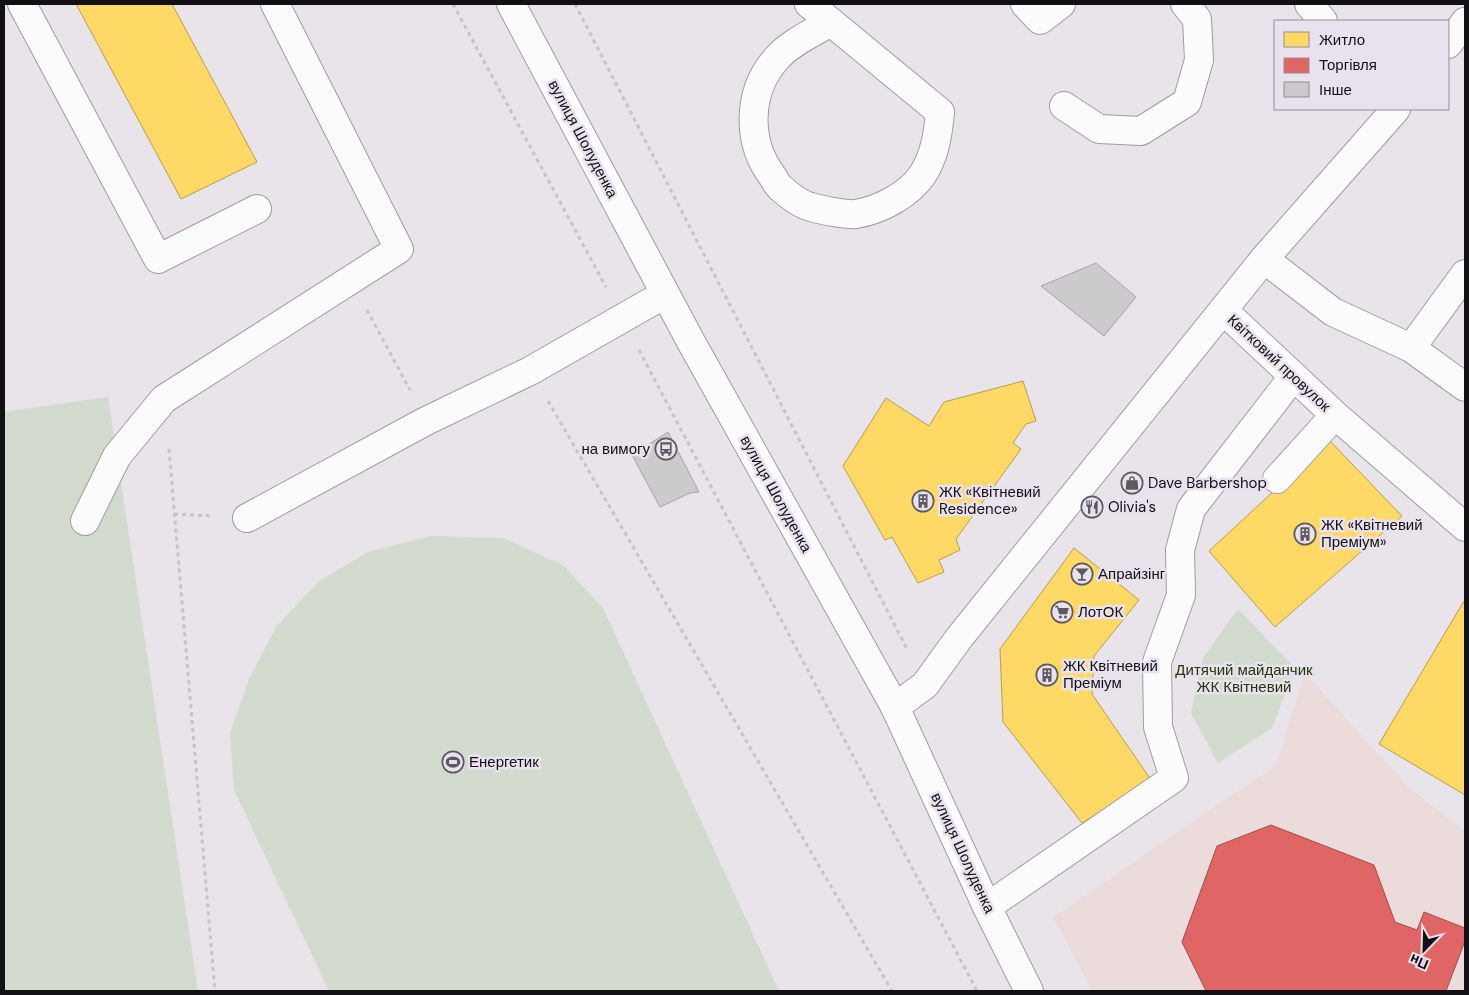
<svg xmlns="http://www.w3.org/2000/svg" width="1469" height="995" font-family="'DM Sans',sans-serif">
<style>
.commercial{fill:#ebdbdb}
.green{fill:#d3dace}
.homes{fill:#ffd966;stroke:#b89d4d}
.shops{fill:#e06666;stroke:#a24c4d}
.building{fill:#cdcace;stroke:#a7a4a8}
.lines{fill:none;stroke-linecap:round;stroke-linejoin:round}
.minor-casing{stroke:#9f9ca1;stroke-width:30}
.major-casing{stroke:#9f9ca1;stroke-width:30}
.path{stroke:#c5c4c7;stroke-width:3;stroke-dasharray:4 4;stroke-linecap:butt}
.minor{stroke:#fcfbfc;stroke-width:28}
.major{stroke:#fcfbfc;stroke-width:28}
.labels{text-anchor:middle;stroke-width:5;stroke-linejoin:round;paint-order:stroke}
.street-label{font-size:15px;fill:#121014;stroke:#e9e1ed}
.poi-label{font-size:15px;fill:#121014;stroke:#e9e1ed;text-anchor:start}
.park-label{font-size:15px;fill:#20370a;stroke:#e9e1ed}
</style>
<rect width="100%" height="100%" fill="#e8e4ea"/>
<path class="commercial" d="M1305 673 1408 787 1465 831V991H1093L1053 917 1276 765Z"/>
<path class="green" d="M108 397 198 991H4V412Z
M431 536 503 538 563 565 603 608 779 991H329L234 790 230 733 249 679 276 627 319 581 368 552Z
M1238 609 1295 668 1272 728 1218 763 1191 713 1203 658Z"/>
<path class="homes" d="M76 4H172L257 162 181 199Z
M1023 381 1036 421 1026 424 1013 443 1021 449 956 539 960 550 939 560 944 572 918 583 892 537 885 540 843 466 886 398 929 426 944 402Z
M1329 440 1402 516 1275 627 1209 551Z
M1074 548 1139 600 1094 656 1092 694 1151 780 1082 823 1003 722 1000 649Z
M1464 601 1465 602V795L1379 744Z"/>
<path class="shops" d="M1271 825 1374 865 1395 922 1417 930 1424 912 1465 928V941L1446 991H1206L1182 942 1217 846Z"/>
<path class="building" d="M1096 263 1136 297 1104 336 1041 286Z
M668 432 699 492 690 493 660 507 632 455Z"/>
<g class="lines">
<g class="minor-casing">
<path id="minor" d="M22 4 158 259 257 209
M809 4 940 112C938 134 935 155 923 174 909 195 880 210 856 214 846 215 821 210 811 207 802 205 788 195 782 189 778 186 775 181 773 177 746 142 747 91 777 58 790 43 814 32 831 22
M1025 4 1040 20 1061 4
M1309 4 1323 21
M1448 44 1465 22
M1064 106 1099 129 1141 131 1187 102 1199 60 1197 19 1185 4
M1264 259 1333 312 1411 348 1465 387
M1223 310 1335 415 1277 479
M1411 348 1465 274
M1335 415 1465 527
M247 518 426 421 530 371 665 294
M85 521 117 456 164 399 399 249 275 4
M895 707 925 685 959 638 1264 259 1396 109
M987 907 1174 778 1158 727 1157 662 1181 595 1180 550 1191 509 1293 377"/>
</g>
<g class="major-casing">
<path id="major" d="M511 4 690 340 895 707 987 907 1029 991"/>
</g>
<path class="path" d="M453 4 606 287
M575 4 907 649
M367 310 410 390
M639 350 977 991
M548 401 892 991
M169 449 215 991
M174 514 214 516"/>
<use href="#minor" class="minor"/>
<use href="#major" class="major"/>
</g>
<defs>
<g id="bus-ring" transform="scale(1.125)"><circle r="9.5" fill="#e9e1ed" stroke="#5d5a5f" stroke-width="1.5"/><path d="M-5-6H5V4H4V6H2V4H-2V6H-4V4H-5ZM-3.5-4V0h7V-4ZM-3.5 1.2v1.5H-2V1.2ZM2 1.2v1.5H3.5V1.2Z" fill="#5d5a5f"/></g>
<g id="shop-ring" transform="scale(1.125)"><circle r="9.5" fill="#e9e1ed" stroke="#5d5a5f" stroke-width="1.5"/><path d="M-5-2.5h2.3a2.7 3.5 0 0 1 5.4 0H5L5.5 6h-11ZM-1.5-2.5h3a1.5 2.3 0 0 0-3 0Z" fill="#5d5a5f"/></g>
<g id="building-ring" transform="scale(1.125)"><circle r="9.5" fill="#e9e1ed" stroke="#5d5a5f" stroke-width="1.5"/><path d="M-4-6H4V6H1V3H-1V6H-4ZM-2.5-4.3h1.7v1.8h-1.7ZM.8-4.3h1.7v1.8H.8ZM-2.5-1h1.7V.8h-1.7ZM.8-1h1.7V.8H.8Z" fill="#5d5a5f"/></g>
<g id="restaurant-ring" transform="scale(1.125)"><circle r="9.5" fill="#e9e1ed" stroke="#5d5a5f" stroke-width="1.5"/><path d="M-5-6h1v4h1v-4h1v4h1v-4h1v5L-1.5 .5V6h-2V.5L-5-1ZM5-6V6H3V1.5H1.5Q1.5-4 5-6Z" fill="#5d5a5f"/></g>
<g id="bar-ring" transform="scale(1.125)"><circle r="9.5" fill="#e9e1ed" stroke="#5d5a5f" stroke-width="1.5"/><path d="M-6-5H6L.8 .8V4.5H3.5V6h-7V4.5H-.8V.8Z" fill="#5d5a5f"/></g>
<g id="supermarket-ring" transform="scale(1.125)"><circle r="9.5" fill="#e9e1ed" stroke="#5d5a5f" stroke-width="1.5"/><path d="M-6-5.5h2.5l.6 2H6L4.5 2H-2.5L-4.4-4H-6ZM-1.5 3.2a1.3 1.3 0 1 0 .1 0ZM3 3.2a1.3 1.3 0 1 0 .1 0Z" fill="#5d5a5f"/></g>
<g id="stadium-ring" transform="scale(1.125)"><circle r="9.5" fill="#e9e1ed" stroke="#5d5a5f" stroke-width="1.5"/><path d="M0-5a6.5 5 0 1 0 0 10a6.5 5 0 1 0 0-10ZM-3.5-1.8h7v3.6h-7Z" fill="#5d5a5f"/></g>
</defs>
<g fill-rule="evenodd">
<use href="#bus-ring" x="666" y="449"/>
<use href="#shop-ring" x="1132" y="483"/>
<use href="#building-ring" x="923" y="501"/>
<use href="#restaurant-ring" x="1092" y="507"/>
<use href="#building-ring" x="1305" y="534"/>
<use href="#bar-ring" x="1082" y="574"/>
<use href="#supermarket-ring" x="1062" y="612"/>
<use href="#building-ring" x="1047" y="675"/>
<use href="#stadium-ring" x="453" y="762"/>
</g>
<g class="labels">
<g class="street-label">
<text transform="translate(583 139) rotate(62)" y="5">вулиця Шолуденка</text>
<text transform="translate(1279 363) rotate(43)" y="5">Квітковий провулок</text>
<text transform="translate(776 494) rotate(61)" y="5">вулиця Шолуденка</text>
<text transform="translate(963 853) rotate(65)" y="5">вулиця Шолуденка</text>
</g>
<g class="poi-label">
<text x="650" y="454" text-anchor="end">на вимогу</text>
<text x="1148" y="488">Dave Barbershop</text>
<text x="939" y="497">ЖК «Квітневий<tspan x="939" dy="17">Residence»</tspan></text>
<text x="1108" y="512">Olivia's</text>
<text x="1321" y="530">ЖК «Квітневий<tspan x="1321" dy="17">Преміум»</tspan></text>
<text x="1098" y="579">Апрайзінг</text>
<text x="1078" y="617">ЛотОК</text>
<text x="1063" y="671">ЖК Квітневий<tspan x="1063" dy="17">Преміум</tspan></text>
<text x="469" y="767">Енергетик</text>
</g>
<g class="park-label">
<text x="1244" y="675">Дитячий майданчик<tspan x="1244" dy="17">ЖК Квітневий</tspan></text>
</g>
</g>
<rect width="1469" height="995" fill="none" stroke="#121014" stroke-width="10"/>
<rect x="1274" y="20" width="175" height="90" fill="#e9e1ed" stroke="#938d96"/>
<rect x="1284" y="32" width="25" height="15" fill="#ffd966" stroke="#938d96"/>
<text x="1319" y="45" font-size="15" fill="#121014">Житло</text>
<rect x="1284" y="58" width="25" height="15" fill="#e06666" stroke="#938d96"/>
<text x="1319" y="70" font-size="15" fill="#121014">Торгівля</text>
<rect x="1284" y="82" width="25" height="15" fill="#cdcace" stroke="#938d96"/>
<text x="1319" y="95" font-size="15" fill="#121014">Інше</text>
<g transform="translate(1424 950) rotate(203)" stroke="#e9e1ed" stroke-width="4" paint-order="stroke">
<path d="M0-4L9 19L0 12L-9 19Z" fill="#121014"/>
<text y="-8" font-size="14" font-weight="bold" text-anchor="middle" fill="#121014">Пн</text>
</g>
</svg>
